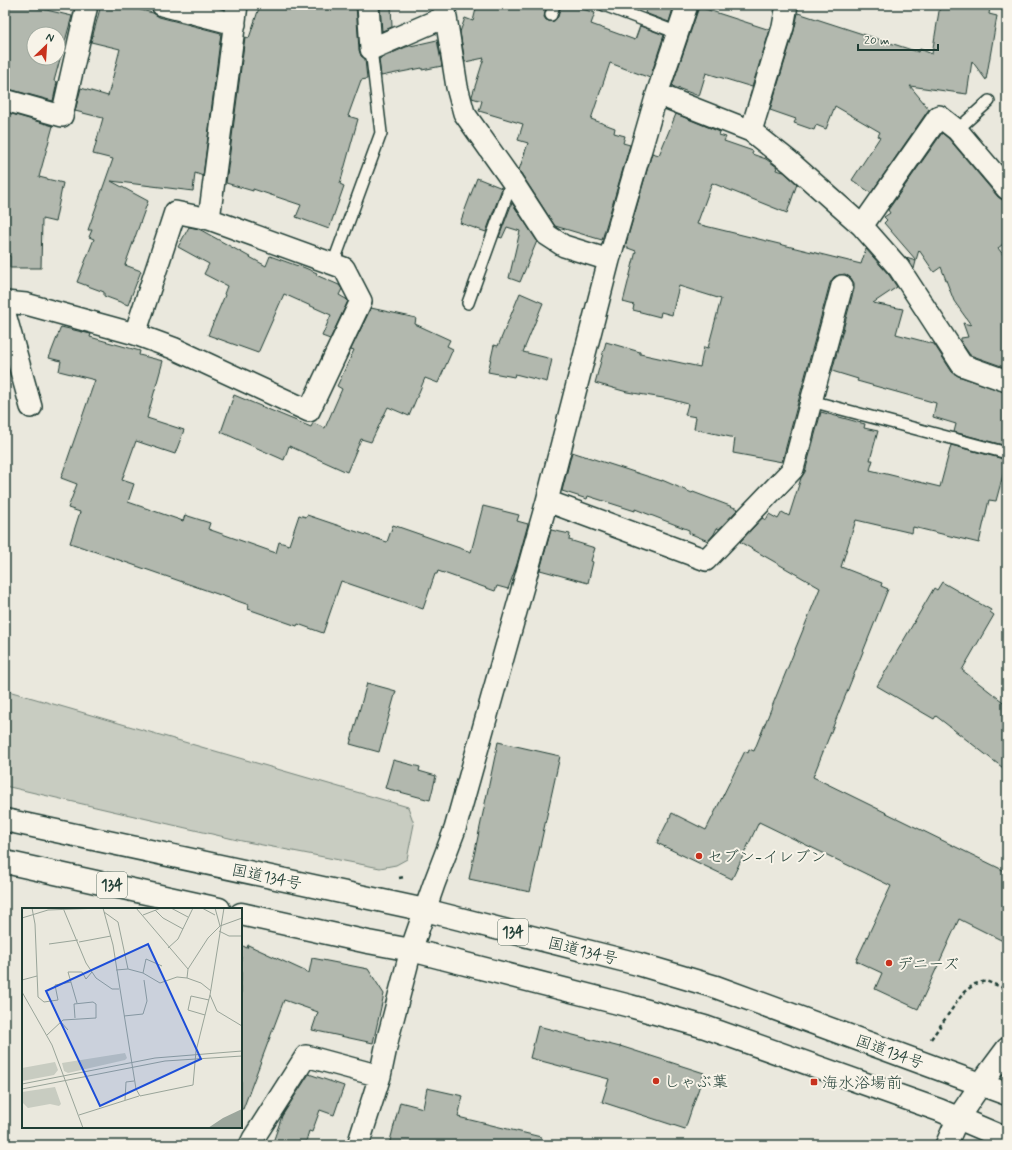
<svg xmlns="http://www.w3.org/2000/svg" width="1012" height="1150" font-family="Mynerve,'Klee One',sans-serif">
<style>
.green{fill:#c8ccc1;stroke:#74847a}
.building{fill:#b2b8ae;stroke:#1f3d34;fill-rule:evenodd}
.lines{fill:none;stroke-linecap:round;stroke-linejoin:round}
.service-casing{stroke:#1f3d34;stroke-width:14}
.minor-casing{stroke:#1f3d34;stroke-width:24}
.tertiary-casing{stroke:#1f3d34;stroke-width:25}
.trunk-casing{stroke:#1f3d34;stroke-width:25}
.path{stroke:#1f3d34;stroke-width:2.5;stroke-dasharray:4 3;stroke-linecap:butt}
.service{stroke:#f7f3e8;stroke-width:11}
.minor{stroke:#f7f3e8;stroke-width:21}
.tertiary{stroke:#f7f3e8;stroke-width:22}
.trunk{stroke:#f7f3e8;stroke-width:22}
.poi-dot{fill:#c8321e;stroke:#f7f3e8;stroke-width:1.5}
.labels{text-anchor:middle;stroke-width:4;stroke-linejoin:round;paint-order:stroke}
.shield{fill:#f7f3e8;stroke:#60746a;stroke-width:1}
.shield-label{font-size:15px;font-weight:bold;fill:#1f3d34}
.poi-label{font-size:16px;fill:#1f3d34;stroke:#f7f3e8;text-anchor:start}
.street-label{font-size:16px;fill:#1f3d34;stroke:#f7f3e8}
.inset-road{fill:none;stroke:#99a499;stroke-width:1}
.view{fill:#1d4ed8;fill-opacity:0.15;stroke:#1d4ed8;stroke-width:2}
.inset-edge{fill:none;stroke:#1f3d34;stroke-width:2}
</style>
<rect width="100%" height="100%" fill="#eae8dd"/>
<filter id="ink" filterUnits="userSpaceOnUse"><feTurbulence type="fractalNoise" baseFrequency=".025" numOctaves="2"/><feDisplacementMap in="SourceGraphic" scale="8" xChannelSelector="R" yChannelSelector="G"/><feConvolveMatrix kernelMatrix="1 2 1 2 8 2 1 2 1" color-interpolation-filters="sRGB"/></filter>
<g filter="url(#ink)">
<path class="green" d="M5 690 408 807 414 824 407 859 396 865 380 868 242 841 5 786Z"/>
<path class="building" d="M5 5H25L72 16 54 81 57 82 53 101 5 88ZM34 34H58V58H34Z
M101 5H121L153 13 159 17 221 33 203 176 195 173 193 191 111 181 148 201 125 265 141 271 128 305 104 296V292L77 282 94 239 89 237 92 230H88L113 159 93 154 103 118 75 111 81 88 108 96 120 49 91 42Z
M260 5H356L359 50 361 56 365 59 367 79 361 80 348 116 358 119 340 184 344 186 329 229 296 217 301 205 253 189V191L226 183 245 37 249 38Z
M391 5 392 27 382 31 380 6Z
M477 5H547L544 17 546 20 552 22 558 17 561 5H570L595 13 591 24 635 40 640 26 664 35 650 78 610 63 591 119 615 128 614 133 625 136 623 143 630 145 602 240 555 226 519 170 528 143 518 140 523 124 479 111 482 101 472 98V96L484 58 465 62 460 32 465 18 473 21Z
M647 5H674L669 22 645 13Z
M940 5H975L990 8 989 14 997 16 986 80 972 61 967 94 910 86 929 109 871 193 852 180 880 137 878 136 880 132 835 106 826 129 816 125 814 130 794 123 796 119 770 110 794 31 798 13 918 52 920 49 932 54Z
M699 7 770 30 752 87 706 73 699 96 672 86Z
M437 40 442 66 422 70V68L381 76 379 59 406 47Z
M5 112 53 126 39 177 63 183 55 222 42 219 41 268H10V256L5 255Z
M676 114 720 132 719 135 726 137 724 141 753 151 752 154 766 159 777 167 776 170 784 172 797 184 787 213 712 183 697 224 861 264 866 249 889 275 897 287 873 303 903 309 896 334 934 344 952 372 958 376 1007 393V446L954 432 956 424 933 417 936 403 857 381 858 379 832 371 854 289V283L851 278 845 274 839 275 834 277 830 283 782 462 733 453 735 438 694 429 696 417 685 415 688 404 669 399 627 392 595 383 606 342 640 352V354L700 367 704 347 708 348 721 299 679 286 672 315 661 312 660 317 633 310 634 305 623 302 636 251 625 247 652 153 659 155Z
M942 133 949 139 998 197 1003 200 1007 201V241L998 248 1007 260V368L970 355 961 342V338L968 337 963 323 971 325 954 301 941 267 934 272 919 250 916 260 884 223 887 220 884 217 890 213 888 210Z
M477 178 502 188 486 232 460 223Z
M512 203 537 241 520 282 509 278 520 231 507 227 502 238 499 237Z
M189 227 199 229 266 266 270 256 298 266V265L317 273 316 275 339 285 342 289 339 295 346 299 348 301 330 339 322 336 331 315 284 294 258 353 208 335 225 295 224 294 227 286 204 274 209 264 178 247Z
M906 258 916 261 914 269 909 261Z
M520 293 543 303 523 352 552 359 547 382 515 374 514 377 488 372 494 345 498 346Z
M371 308 416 318 415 324 450 340 447 346 453 349 438 383 425 378 409 416 388 407 371 442 361 439 347 472 289 446 284 460 221 432 234 395 311 427 313 423 325 428 342 389 337 386 354 350 351 349Z
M61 327 91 334 90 337 140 351 139 355 163 361 147 418 184 430 175 454 136 441 122 480 134 484 128 502 183 521 185 515 210 523 208 529 276 553 279 542 289 545 299 515 306 517 307 515 387 542 393 525 471 552 483 506 519 515 517 521 528 524 517 564 508 589 497 586 495 591 438 571 437 574H435L423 609 341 581 323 633 298 624 297 626 248 609 249 605 70 543 80 512 68 508 77 484 61 478 95 380 59 371 61 361 49 358Z
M821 412 865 424 864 428 878 431 870 460H873L870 470 940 487 951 445 1007 460 996 501 989 500 979 543 913 527 912 533 856 520 841 567 882 583 881 586 888 589 813 777 1007 872V943L959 919 918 1009 875 989 882 973 856 961 891 886 759 822 732 879 657 843 672 813 706 830 745 751 748 753 749 749 754 751 820 588 740 542 762 518 766 520 769 514 778 519 782 512 789 516 801 478 805 472Z
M572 452 662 481V480L692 493 693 492 738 509 719 529 717 528 714 534 708 541 689 533V530L635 509V511L588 496 587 499 562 491Z
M551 530 570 534 569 540 595 548 591 561 593 562 588 583 540 570Z
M942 582 991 610 990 612 994 615 962 670 1007 705V771L936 716 934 719 877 686 934 588 937 590Z
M367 683 396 691 379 752 350 744Z
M498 742 560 756 530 892 469 879Z
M393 760 420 767 419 771 436 776 430 800 385 788Z
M241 945 247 948 248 945 309 973 312 958 368 969 384 994 373 1043 312 1030 318 1012 284 1000 243 1109H241Z
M538 1026 620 1047V1046L704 1073 685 1129 602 1102 609 1079 530 1058Z
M309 1074 344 1086 334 1115 320 1110 312 1132 309 1131 305 1145H272L282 1116Z
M427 1088 463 1096 458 1117 541 1137 540 1145H389L400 1102 423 1108Z"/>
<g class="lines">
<g class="service-casing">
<path id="service" d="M604 5 678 33
M551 15 554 5
M957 130 989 101
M333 264 381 133 371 49
M468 303 512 181
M811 401 1007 453"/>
</g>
<g class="minor-casing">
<path id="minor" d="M162 5 235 24
M368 5 371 49 445 17
M444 5 457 87 464 113 512 181 547 235 564 246 609 260
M657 94 751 131 790 162 862 226 899 268 962 365 1007 381
M5 100 62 116 87 5
M751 131 783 27 787 5
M209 219 237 5
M862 226 939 116 957 130 1007 189
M5 302 26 304 135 334 173 348 309 411 361 301 344 268 209 219 175 212 135 334
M5 314 31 407
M547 501 706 560 793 469 842 286
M250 1145 253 1139 306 1056 380 1076
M358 1145 380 1076 388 1038 411 950 434 884 455 829 547 501 609 260 657 94 687 5
M946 1145 958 1118 981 1084"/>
</g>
<g class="tertiary-casing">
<path id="tertiary" d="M981 1084 1007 1049"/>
</g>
<g class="trunk-casing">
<path id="trunk" d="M5 820 425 910 638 964 716 987 1007 1094
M5 862 219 909
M241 914 368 942 411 950 630 1006 705 1027 939 1110 1007 1139"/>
</g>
<path class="path" d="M399 878 405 877
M931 1039 964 992 975 984 986 981 1006 989 1007 988"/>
<use href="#service" class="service"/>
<use href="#minor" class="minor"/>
<use href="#tertiary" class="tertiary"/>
<use href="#trunk" class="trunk"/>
</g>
</g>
<g class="poi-dot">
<circle cx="699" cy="856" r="4"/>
<circle cx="889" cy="963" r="4"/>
<circle cx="656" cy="1081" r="4"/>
<rect x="810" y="1078" width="8" height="8" rx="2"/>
</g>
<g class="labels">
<g class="shield">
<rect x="97" y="872" width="30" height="26" rx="3"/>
<rect x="498" y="919" width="30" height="26" rx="3"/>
</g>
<g class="shield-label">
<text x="112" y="890">134</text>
<text x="513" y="937">134</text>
</g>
<g class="poi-label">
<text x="707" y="862">セブン-イレブン</text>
<text x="897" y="969">デニーズ</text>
<text x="664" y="1087">しゃぶ葉</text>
<text x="822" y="1088">海水浴場前</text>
</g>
<g class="street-label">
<text transform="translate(267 876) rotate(12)" y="6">国道134号</text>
<text transform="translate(583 950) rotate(14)" y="6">国道134号</text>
<text transform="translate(890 1051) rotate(20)" y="6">国道134号</text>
</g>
</g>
<g transform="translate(22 908)">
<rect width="220" height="220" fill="#eae8dd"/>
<path d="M103 145 105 150 103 152 46 165 42 163 40 155ZM33 154 36 162 32 167 0 173V160ZM33 179 39 196 37 198 28 196 6 200 0 194V184Z" fill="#c8ccc1"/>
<path d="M220 201V220H186L201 210Z" fill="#9ca69c"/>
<path class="inset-road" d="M10 0 13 16 16 89 22 94 36 92 33 77 49 74M41 0 64 55 74 70 90 81H97M81 0 91 37 114 181 118 188 171 177 174 143 188 87 202 0M114 0 166 61M149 0 166 9M180 0 193 7M193 0 198 18M133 2 141 10 161 21M82 4 96 14 106 61M121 7 139 0M0 10 26 2 79 0M197 23 207 28H220M57 34 89 28M27 36 56 32M146 40 156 31 171 0M94 62 106 61 121 65 138 75 155 69 165 70 179 75 189 83M121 65 124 51 140 58M165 70 166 61 186 30 198 18 220 10M0 72 15 68M0 84 30 137 61 220M188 87 195 103 220 118M55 95 46 64H60L64 71 70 64M183 107 166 102 169 88 187 92M102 108 121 106 125 93 122 72M38 113 46 122M25 127 41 112 74 110V96L71 94 52 96 53 110M0 176 133 150 220 143M0 181 143 153 220 148M103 192 104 174 112 173M57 207 117 188"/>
<path class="view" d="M126 36 179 151 78 198 24 83Z"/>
<rect width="220" height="220" class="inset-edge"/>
</g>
<rect width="1012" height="1150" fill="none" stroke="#f7f3e8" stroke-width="20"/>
<rect x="10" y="10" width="992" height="1130" fill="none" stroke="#1f3d34" stroke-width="1.5" filter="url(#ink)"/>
<g transform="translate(46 46) rotate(25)"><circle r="19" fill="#f7f3e8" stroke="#a1aaa0"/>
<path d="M0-3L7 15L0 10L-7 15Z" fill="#c8321e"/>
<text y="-6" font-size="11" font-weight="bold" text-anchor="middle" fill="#1f3d34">N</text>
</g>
<path d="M858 44v6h80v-6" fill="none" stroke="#1f3d34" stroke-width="2"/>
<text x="864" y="44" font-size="12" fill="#1f3d34" stroke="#f7f3e8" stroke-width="3" paint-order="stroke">20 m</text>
</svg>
